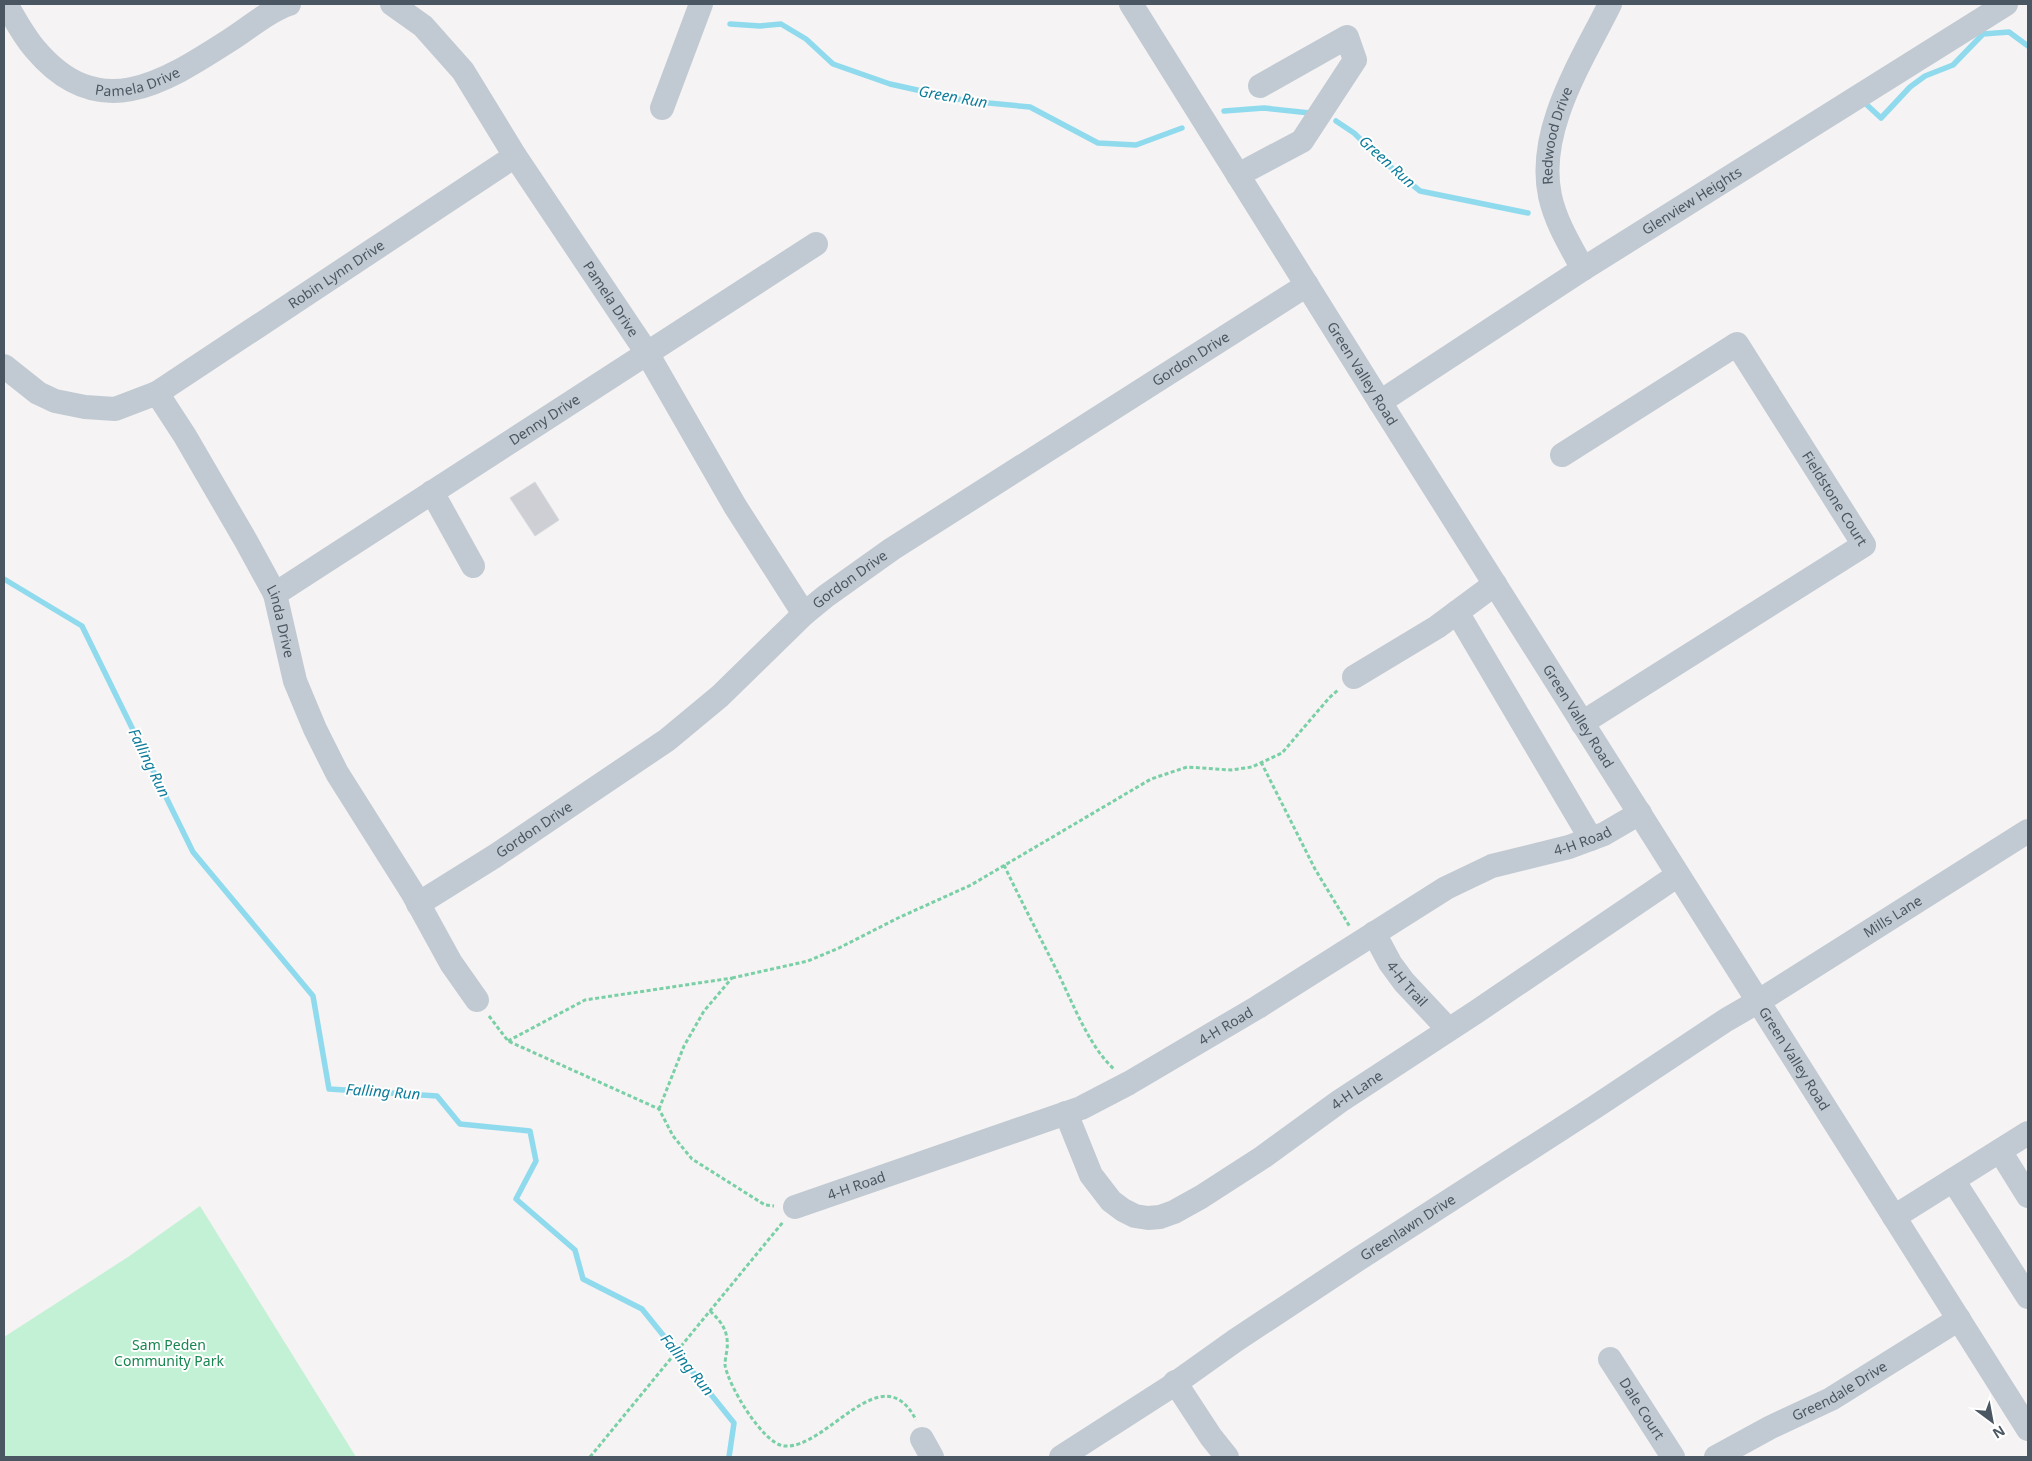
<svg xmlns="http://www.w3.org/2000/svg" width="2032" height="1461" font-family="'Noto Sans',sans-serif">
<style>
.green{fill:#c3f1d5}
.lines{fill:none;stroke-linecap:round;stroke-linejoin:round}
.stream{stroke:#90daee;stroke-width:5.5}
.building{fill:#cdcfd5;stroke:#d7d9de}
.path{stroke:#7ad0a6;stroke-width:3;stroke-dasharray:4 2.5;stroke-linecap:butt}
.minor{stroke:#c1cad2;stroke-width:24}
.labels{text-anchor:middle;stroke-width:4;stroke-linejoin:round;paint-order:stroke}
.street-label{font-size:14px;fill:#4a5661;stroke:#fff}
.park-label{font-size:14px;fill:#17864f;stroke:#fff}
.water-label{font-size:15px;font-style:italic;fill:#0c7c9b;stroke:#fff}
</style>
<rect width="100%" height="100%" fill="#f5f3f3"/>
<path class="green" d="M200 1206 356 1457H4V1337L128 1257Z"/>
<g class="lines">
<path class="stream" d="M730 24 760 26 781 24 806 39 833 64 890 84 967 101 1030 107 1098 143 1136 145 1182 128
M1867 105 1881 118 1910 87 1925 76 1953 65 1983 34 2009 32 2028 46
M1224 111 1264 108 1310 113
M1336 121 1354 133 1382 160 1420 191 1528 213
M4 579 82 626 193 852 313 996 329 1089 437 1096 460 1124 530 1131 536 1161 516 1199 575 1250 583 1279 642 1309 734 1423 729 1457"/>
</g>
<path class="building" d="M535 482 559 520 535 536 510 498Z"/>
<g class="lines">
<path class="path" d="M1261 762 1315 869 1350 927
M1004 865C1021 901 1039 935 1057 971 1072 1001 1089 1047 1114 1069
M732 978 808 961 839 948 898 918 971 885 1151 779 1187 767 1231 770 1252 767 1282 753 1329 698 1338 690
M489 1016 508 1041 659 1109 673 1136 692 1159 765 1205 774 1206
M508 1041 585 1000 732 978 704 1011 684 1046 659 1109
M710 1311C722 1322 729 1332 727 1350 726 1355 725 1361 725 1365 728 1385 763 1444 784 1446 827 1450 882 1353 916 1420
M590 1457 783 1222"/>
<g class="minor">
<path id="s1" d="M6 4C15 19 23 35 35 49 99 125 163 83 230 40 248 29 269 10 289 4"/>
<path id="s2" d="M392 4 423 26 463 71 515 156 647 353 735 506 804 614"/>
<path id="s3" d="M1131 4 1380 402 2028 1429"/>
<path d="M662 108 701 4"/>
<path d="M1238 175 1302 141 1355 60 1347 37 1260 86"/>
<path id="s4" d="M1583 269C1570 245 1556 223 1550 196 1536 130 1582 61 1610 4"/>
<path id="s5" d="M4 366 38 393 55 401 85 407 115 409 157 393 185 436 246 541 275 594 295 681 315 729 337 773 412 892 451 963 477 1000"/>
<path id="s6" d="M157 393 515 156"/>
<path id="s7" d="M1380 402 1583 269 2006 4"/>
<path id="s8" d="M1562 455 1737 344 1864 545 1582 723"/>
<path d="M432 492 473 566"/>
<path id="s9" d="M275 594 816 244"/>
<path d="M1457 612 1591 839"/>
<path d="M1354 677 1437 627 1495 584"/>
<path id="s10" d="M418 904 495 856 667 740 720 696 804 614 826 596 892 549 1307 285"/>
<path id="s11" d="M1374 933 1390 963 1404 982 1448 1029"/>
<path id="s12" d="M1066 1113 1091 1175 1111 1201 1123 1210 1135 1216 1148 1218 1160 1217 1174 1212 1201 1197 1263 1157 1340 1101 1476 1012 1678 875"/>
<path d="M2000 1151 2028 1196"/>
<path d="M1953 1180 2028 1297"/>
<path id="s13" d="M795 1207 1081 1108 1129 1083 1258 1007 1446 888 1492 866 1569 847 1604 834 1640 813"/>
<path d="M1894 1217 2028 1133"/>
<path id="s14" d="M1610 1359 1673 1457"/>
<path d="M1175 1382 1211 1437 1227 1457"/>
<path d="M922 1439 932 1457"/>
<path id="s15" d="M1061 1457 1170 1387 1236 1340 1357 1260 1595 1107 1726 1020 1759 1001 2028 831"/>
<path id="s16" d="M1716 1457 1771 1427 1831 1399 1959 1319"/>
</g>
</g>
<g class="labels">
<g class="street-label">
<text dy="5" stroke="none"><textPath href="#s1" startOffset="171">Pamela Drive</textPath></text>
<text dy="5" stroke="none"><textPath href="#s4" startOffset="142">Redwood Drive</textPath></text>
<text dy="5" stroke="none"><textPath href="#s7" startOffset="371">Glenview Heights</textPath></text>
<text dy="5" stroke="none"><textPath href="#s6" startOffset="215">Robin Lynn Drive</textPath></text>
<text dy="5" stroke="none"><textPath href="#s2" startOffset="370">Pamela Drive</textPath></text>
<text dy="5" stroke="none"><textPath href="#s10" startOffset="948">Gordon Drive</textPath></text>
<text dy="5" stroke="none"><textPath href="#s3" startOffset="436">Green Valley Road</textPath></text>
<text dy="5" stroke="none"><textPath href="#s9" startOffset="321">Denny Drive</textPath></text>
<text dy="5" stroke="none"><textPath href="#s8" startOffset="390">Fieldstone Court</textPath></text>
<text dy="5" stroke="none"><textPath href="#s10" startOffset="542">Gordon Drive</textPath></text>
<text dy="5" stroke="none"><textPath href="#s5" startOffset="429">Linda Drive</textPath></text>
<text dy="5" stroke="none"><textPath href="#s3" startOffset="841">Green Valley Road</textPath></text>
<text dy="5" stroke="none"><textPath href="#s10" startOffset="138">Gordon Drive</textPath></text>
<text dy="5" stroke="none"><textPath href="#s13" startOffset="874">4-H Road</textPath></text>
<text dy="5" stroke="none"><textPath href="#s15" startOffset="992">Mills Lane</textPath></text>
<text dy="5" stroke="none"><textPath href="#s11" startOffset="61">4-H Trail</textPath></text>
<text dy="5" stroke="none"><textPath href="#s13" startOffset="469">4-H Road</textPath></text>
<text dy="5" stroke="none"><textPath href="#s3" startOffset="1246">Green Valley Road</textPath></text>
<text dy="5" stroke="none"><textPath href="#s12" startOffset="388">4-H Lane</textPath></text>
<text dy="5" stroke="none"><textPath href="#s13" startOffset="65">4-H Road</textPath></text>
<text dy="5" stroke="none"><textPath href="#s15" startOffset="416">Greenlawn Drive</textPath></text>
<text dy="5" stroke="none"><textPath href="#s16" startOffset="140">Greendale Drive</textPath></text>
<text dy="5" stroke="none"><textPath href="#s14" startOffset="59">Dale Court</textPath></text>
</g>
<g class="park-label">
<text x="169" y="1350">Sam Peden<tspan x="169" dy="16">Community Park</tspan></text>
</g>
<g class="water-label">
<text transform="translate(953 97) rotate(10)" y="5">Green Run</text>
<text transform="translate(1387 162) rotate(42)" y="5">Green Run</text>
<text transform="translate(149 763) rotate(64)" y="5">Falling Run</text>
<text transform="translate(383 1092) rotate(4)" y="5">Falling Run</text>
<text transform="translate(687 1365) rotate(51)" y="5">Falling Run</text>
</g>
</g>
<rect width="2032" height="1461" fill="none" stroke="#4a5661" stroke-width="10"/>
<g transform="translate(1992 1421) rotate(148)" stroke="#ffffff" stroke-width="4" paint-order="stroke">
<path d="M0-4L9 19L0 12L-9 19Z" fill="#4a5661"/>
<text y="-8" font-size="14" font-weight="bold" text-anchor="middle" fill="#4a5661">N</text>
</g>
</svg>
